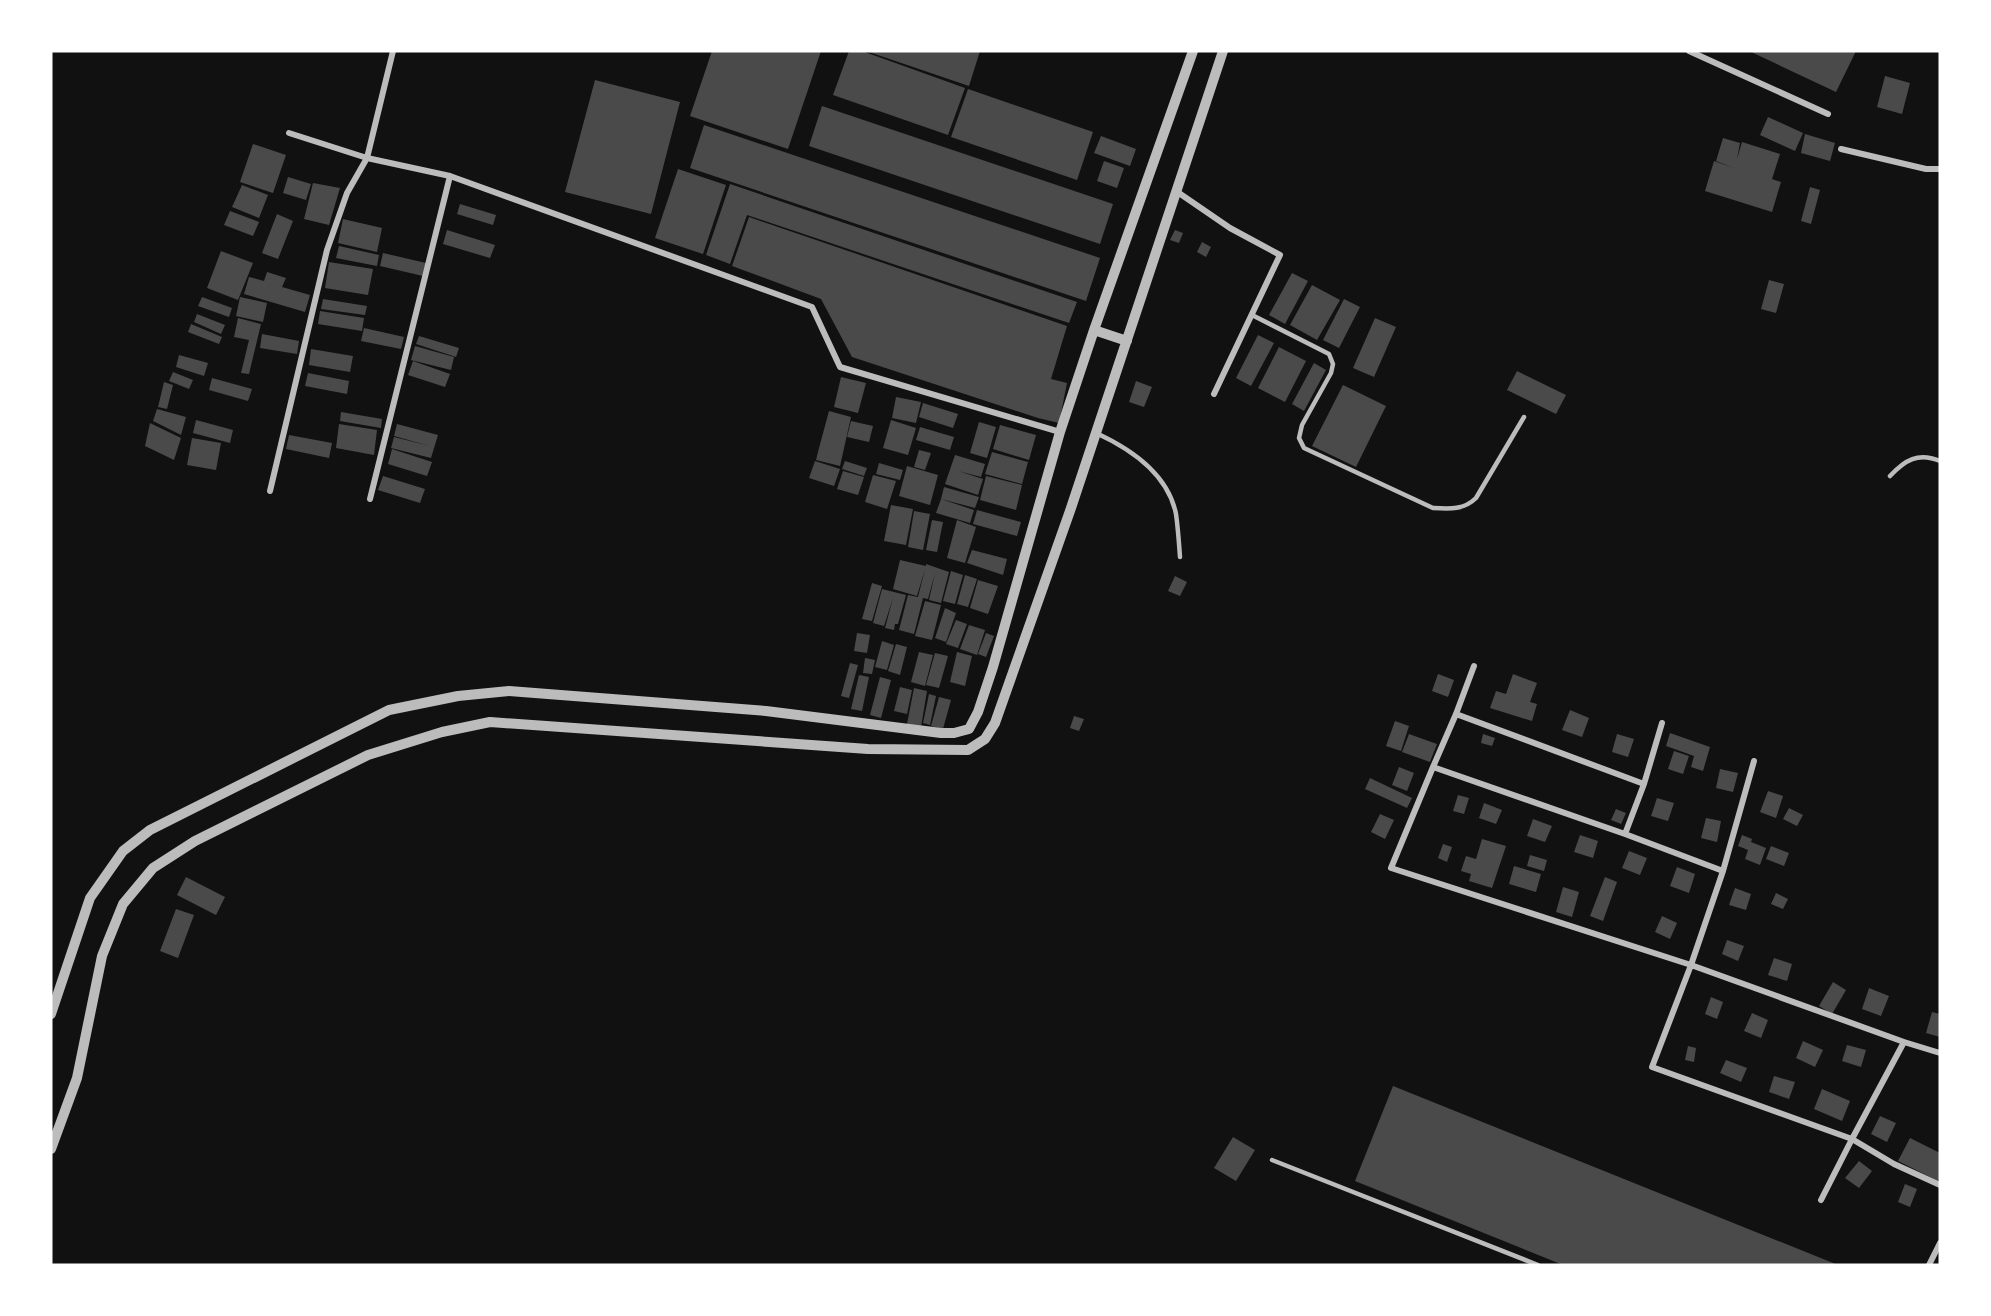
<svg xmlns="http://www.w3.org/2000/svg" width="1991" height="1316" font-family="'Crimson Pro',serif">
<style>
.building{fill:#4a4a4a}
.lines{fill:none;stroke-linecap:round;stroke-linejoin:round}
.service{stroke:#bcbcbc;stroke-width:4.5}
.minor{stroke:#bcbcbc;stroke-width:6}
.tertiary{stroke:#bcbcbc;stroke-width:10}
</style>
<rect width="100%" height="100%" fill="#111"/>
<path class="building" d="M712 51H821L788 149 690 116Z
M849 51H862L965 88 948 135 833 95Z
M866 51H980L969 86Z
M1749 51H1856L1836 92Z
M1885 76 1910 83 1902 114 1877 107Z
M595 80 680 102 651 214 565 192Z
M968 89 1093 132 1077 180 951 137Z
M822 106 1113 204 1100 244 809 146Z
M1768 117 1803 133 1795 151 1760 135Z
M704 125 1100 258 1086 301 690 168Z
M1805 134 1835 143 1830 161 1801 153Z
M1101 136 1136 149 1130 166 1094 153Z
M1723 138 1740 143 1737 159 1742 142 1780 154 1772 179 1781 182 1772 212 1705 191 1714 161 1734 168 1716 161Z
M253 144 286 155 273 193 240 182Z
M1104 161 1124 168 1117 188 1097 181Z
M678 169 726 185 703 254 655 238Z
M288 177 311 184 306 200 283 193Z
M313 183 340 188 329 225 304 219Z
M730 184 1077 302 1069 323 747 215 730 264 706 255Z
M242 185 268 195 259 218 232 207Z
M1810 187 1820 190 1811 224 1801 221Z
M460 204 496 215 493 225 457 214Z
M230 211 259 222 253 236 224 225Z
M277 214 293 221 278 259 262 253Z
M749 217 1067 326 1051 379 1067 383 1059 423 1038 418 852 357 821 299 732 266Z
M343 219 382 228 377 252 338 243Z
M447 230 495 245 490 258 443 244Z
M1175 230 1183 233 1179 243 1170 240Z
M1202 242 1211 247 1206 257 1197 252Z
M339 246 379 255 377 266 336 258Z
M221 251 253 263 238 300 207 288Z
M383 253 426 263 423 276 380 266Z
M329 262 373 269 368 295 325 288Z
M267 272 286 278 282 287 310 295 305 312 244 294 249 277 264 281Z
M1292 273 1308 281 1285 324 1269 315Z
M1769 280 1784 284 1776 313 1761 309Z
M1312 285 1340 300 1317 340 1290 325Z
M202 297 232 308 229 317 198 306Z
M240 297 267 303 263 322 236 316Z
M323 299 367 306 365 315 321 309Z
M1344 299 1360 307 1339 348 1323 340Z
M320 311 364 318 362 331 318 324Z
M197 314 225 325 221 334 194 322Z
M238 318 261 324 249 374 241 373 249 340 234 337Z
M1375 318 1396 327 1374 377 1353 368Z
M191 324 222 337 219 344 188 332Z
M364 328 404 337 401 349 361 341Z
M262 334 299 341 297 354 260 348Z
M1258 335 1274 343 1251 386 1236 378Z
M419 336 459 348 456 357 416 344Z
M415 346 454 357 451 370 411 360Z
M1279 347 1306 361 1285 402 1258 388Z
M311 349 353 356 350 372 309 365Z
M179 355 208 363 204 376 176 367Z
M413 361 450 374 445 387 408 375Z
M1314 363 1326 370 1304 411 1292 404Z
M1517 371 1566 395 1556 414 1507 390Z
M173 372 193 380 189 389 169 381Z
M308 373 349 381 347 394 305 386Z
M841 377 866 383 858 413 834 407Z
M212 378 252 389 248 401 209 390Z
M1136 381 1152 387 1144 407 1129 402Z
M164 382 173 385 167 409 158 407Z
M1343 385 1386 406 1356 467 1312 446Z
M896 397 921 402 916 423 892 418Z
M923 403 958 414 953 428 919 417Z
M157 409 186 417 181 435 153 421Z
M829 411 851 417 840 466 816 460 819 448 830 451 819 448Z
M341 412 382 419 381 428 340 421Z
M196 420 233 430 230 443 193 433Z
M891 420 916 428 908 455 883 448Z
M851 421 873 426 869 442 847 437Z
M979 422 996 427 987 458 970 453Z
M150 423 181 438 174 460 145 446Z
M339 424 377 430 374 455 336 448Z
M397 424 438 435 431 458 391 448 394 437 430 446 394 436Z
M1000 425 1036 435 1029 460 993 449Z
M920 427 954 437 950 450 916 440Z
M289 435 332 443 329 458 286 449Z
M192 438 221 443 216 470 187 465Z
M392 449 432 462 427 476 388 464Z
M919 450 931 453 925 470 914 467Z
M992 452 1028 462 1022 484 985 474Z
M955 455 985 464 981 477 958 471 983 479 978 495 945 484Z
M815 461 840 469 834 486 809 478Z
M845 461 867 468 864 476 842 469Z
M879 463 903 470 900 480 876 474Z
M907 466 938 475 930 505 899 496Z
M843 471 864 477 858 495 837 489Z
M873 475 896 481 887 509 865 502Z
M383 476 425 489 420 503 378 490Z
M986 476 1022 485 1016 510 980 500Z
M944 487 979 497 975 508 941 499Z
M941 499 974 510 970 523 936 513Z
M891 505 913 509 906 545 884 541Z
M977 510 1021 522 1017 536 973 524Z
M914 511 930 514 923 550 908 547Z
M932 520 943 522 937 552 926 550Z
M957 520 976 527 965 563 947 558Z
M972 550 1007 559 1003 575 967 563Z
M900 560 926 566V564L949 572 941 603 929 600 935 573 928 599 923 598 914 634 899 630 908 595 918 597 925 569 917 596 893 589Z
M951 571 963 575 955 604 943 601Z
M965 575 977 579 968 607 957 604Z
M1175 576 1187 582 1180 596 1168 591Z
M978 580 998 586 988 614 970 608Z
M872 583 882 586 872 621 862 619Z
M882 589 906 595 898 624H895L894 630 885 628 893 598 884 626 873 623Z
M925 601 941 605 932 640 915 636Z
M945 608 956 613 946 642 935 638Z
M956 620 967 624 958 648 946 644Z
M969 625 985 630 977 655 960 649Z
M857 633 870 635 867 653 854 651Z
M986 633 994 636 986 657 978 654Z
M882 641 894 645 887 670 875 667Z
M896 644 907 647 900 675 888 671Z
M919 652 933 655 925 686 911 682Z
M957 652 972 656 965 686 950 682Z
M935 653 948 656 939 688 926 685Z
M865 658 875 660 872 674 863 673Z
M850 663 858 665 849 698 841 696Z
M1438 674 1454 680 1448 697 1432 691Z
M1513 674 1537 683 1530 702 1537 704 1532 721 1490 708 1496 691 1506 694Z
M859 675 869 677 862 711 851 709Z
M880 677 891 680 881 718 870 715Z
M900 687 912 690 907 714 894 711Z
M914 688 927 691 921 727 907 724Z
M929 694 936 696 930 725 923 723Z
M939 697 951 700 943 729 931 726Z
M1570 710 1589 718 1582 737 1562 730Z
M1074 716 1084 719 1079 731 1070 728Z
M1395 721 1409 726 1401 751 1386 746Z
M1670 733 1710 747 1703 771 1691 767 1694 756 1666 746Z
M1409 734 1437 744 1430 762 1402 752Z
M1483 734 1495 738 1492 746 1481 743Z
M1617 734 1634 739 1628 757 1612 752Z
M1674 751 1689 756 1683 774 1668 769Z
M1399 767 1414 773 1407 791 1392 785Z
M1720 769 1738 773 1733 792 1716 788Z
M1370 778 1412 798 1407 808 1365 789Z
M1768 791 1783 796 1776 818 1760 812Z
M1458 795 1469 798 1464 814 1453 811Z
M1657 798 1674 803 1668 821 1651 816Z
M1484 803 1502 810 1496 824 1479 818Z
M1789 808 1803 815 1797 826 1783 819Z
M1616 809 1626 813 1621 824 1611 820Z
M1380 814 1394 820 1385 839 1371 832Z
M1706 818 1721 821 1717 842 1701 838Z
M1533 819 1552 826 1545 842 1527 836Z
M1580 835 1598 841 1593 858 1574 852Z
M1742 835 1752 839 1751 842 1766 848 1760 865 1745 859 1748 850 1738 846Z
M1482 839 1506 846 1492 888 1469 881 1471 874 1461 871 1466 856 1476 859Z
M1443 844 1452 847 1447 862 1438 858Z
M1771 846 1789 853 1784 866 1766 859Z
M1629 851 1647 858 1640 875 1622 868Z
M1530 855 1547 860 1544 871 1527 866Z
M1514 866 1541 874 1536 892 1509 884Z
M1677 867 1695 874 1689 893 1670 886Z
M186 877 225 897 216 915 177 895Z
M1605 877 1617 882 1603 921 1590 916Z
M1563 887 1579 892 1572 917 1556 912Z
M1735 888 1751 894 1746 910 1729 905Z
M1776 893 1788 899 1783 909 1771 904Z
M176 909 194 915 178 958 160 951Z
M1662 916 1677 923 1670 939 1655 932Z
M1727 940 1744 946 1738 961 1722 954Z
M1774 958 1792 964 1787 981 1768 975Z
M1833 982 1846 990 1832 1014 1819 1006Z
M1869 988 1889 996 1881 1016 1862 1009Z
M1711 997 1723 1002 1717 1019 1705 1014Z
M1932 1012 1940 1014V1037L1926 1033Z
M1752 1013 1768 1020 1761 1038 1744 1031Z
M1803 1041 1823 1050 1815 1067 1796 1058Z
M1847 1045 1866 1050 1861 1067 1842 1061Z
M1688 1046 1696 1048 1694 1062 1685 1060Z
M1726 1060 1747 1068 1741 1082 1720 1073Z
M1774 1076 1795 1082 1789 1099 1769 1092Z
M1393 1086 1838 1265H1563L1355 1181Z
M1822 1089 1850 1101 1842 1121 1814 1109Z
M1880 1116 1896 1123 1887 1142 1871 1134Z
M1233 1137 1255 1150 1236 1181 1214 1168Z
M1910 1138 1940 1153V1177L1938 1181 1898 1161Z
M1859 1161 1872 1171 1859 1188 1845 1178Z
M1905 1184 1917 1189 1910 1207 1898 1202Z"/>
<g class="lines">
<path class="service" d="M1252 315 1329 354 1333 364 1331 373 1302 425 1299 438 1304 448 1433 508C1450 509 1464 510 1476 498L1524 417
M1096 433C1131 449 1168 474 1176 514 1178 528 1179 543 1180 557
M1890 476C1905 460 1918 452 1940 461
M1272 1160 1538 1265"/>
<path class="minor" d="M1689 51 1828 114
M289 133 367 158 450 176 812 307 840 367 1060 432
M1841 149 1926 169H1940
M1176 191 1230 228 1280 255 1214 394
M270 491 327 250 347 193 367 158 393 51
M370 499 450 176
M1474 666 1456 714 1433 767 1625 834 1723 871
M1456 714 1644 784
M1433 767 1391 868 1691 965 1723 871 1754 761
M1625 834 1644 784 1662 723
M1904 1042 1691 965 1652 1067 1852 1139 1904 1042 1940 1053
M1821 1200 1852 1139 1894 1164 1940 1185
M1929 1265 1940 1243"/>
<path class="tertiary" d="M1094 330 1127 341
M51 1014 90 898 123 851 150 830 389 710 458 696 509 691 766 711 941 733H954L969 729 978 712 993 667 1060 432 1094 330 1193 51
M51 1149 77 1078 102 956 123 904 153 868 195 841 368 755 442 732 490 722 868 749 968 750 985 739 995 723 1071 508 1223 51"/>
</g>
<rect width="1991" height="1316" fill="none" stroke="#ffffff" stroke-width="105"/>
</svg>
